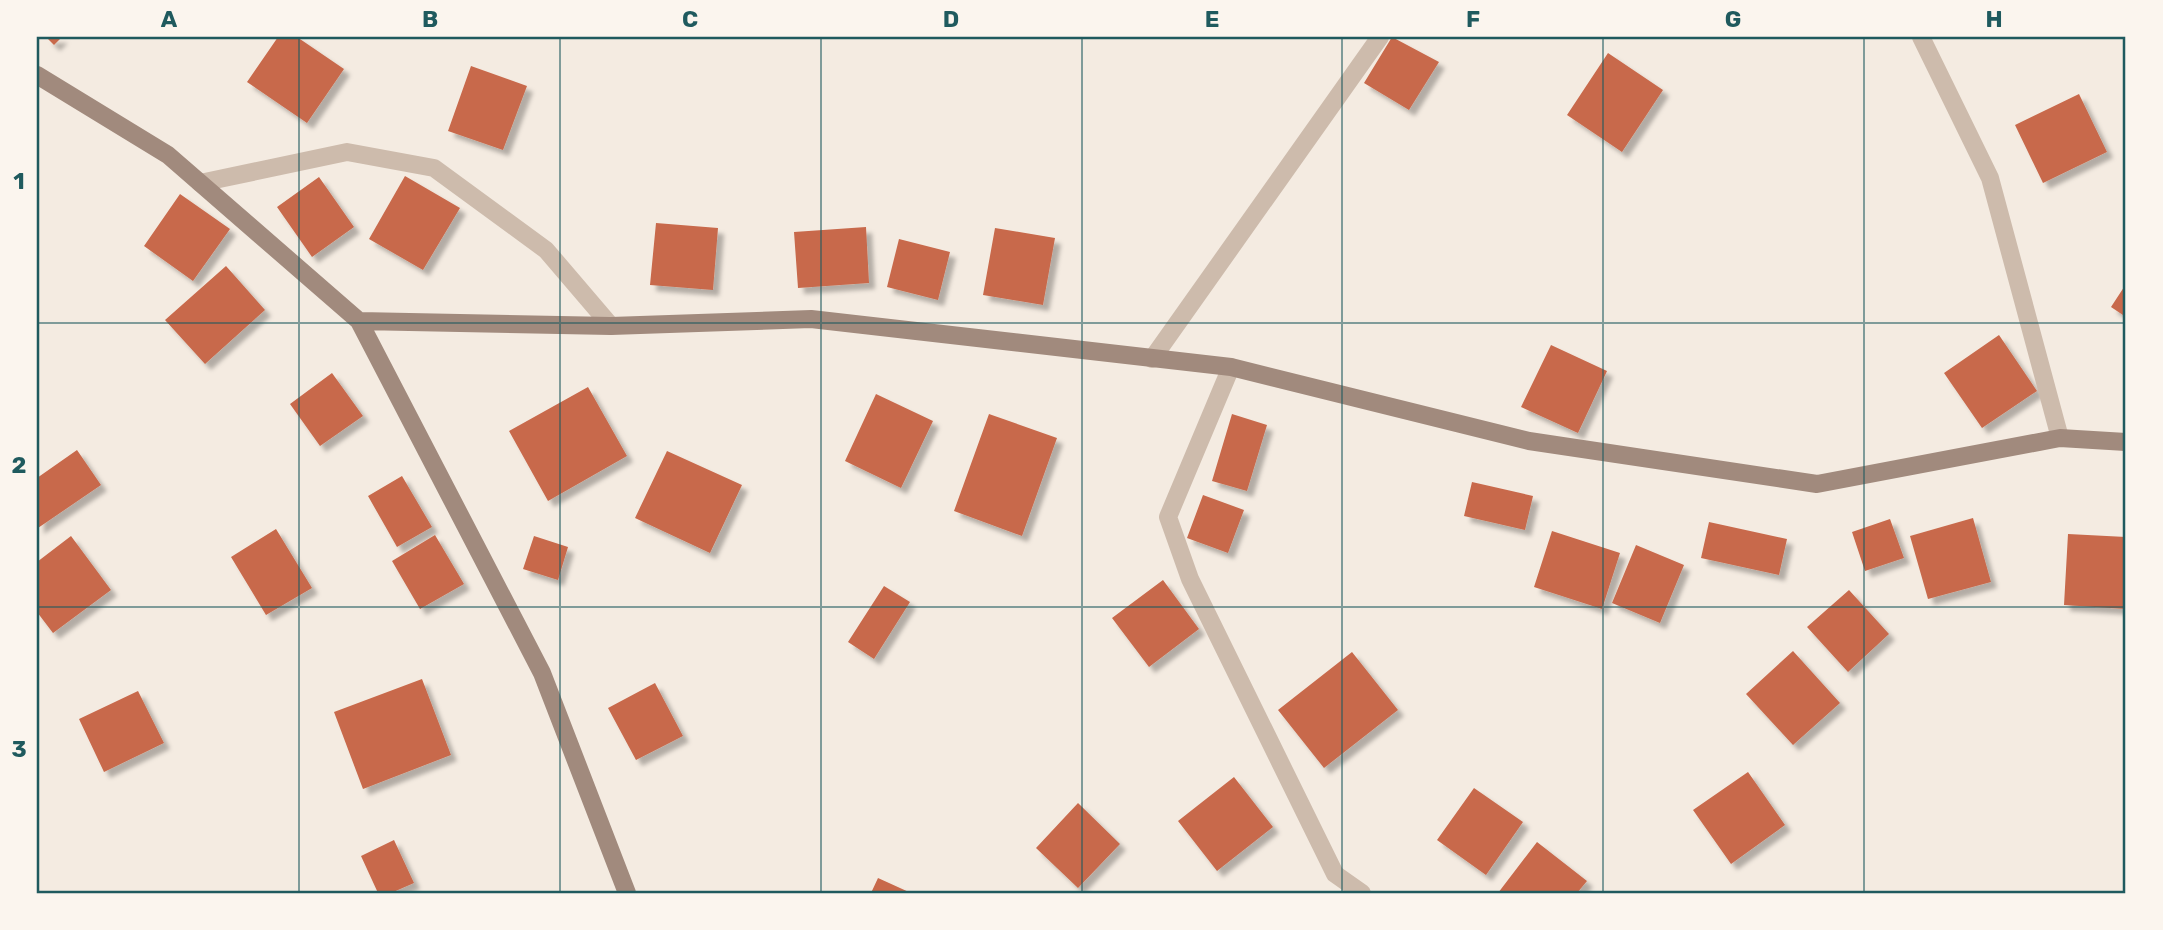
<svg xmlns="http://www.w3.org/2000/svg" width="2163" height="930" font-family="Rubik,sans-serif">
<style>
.building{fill:#c8694b;filter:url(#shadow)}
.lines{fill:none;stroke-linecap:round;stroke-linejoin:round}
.street{stroke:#cdbbac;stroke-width:18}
.secondary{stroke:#a18a7d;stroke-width:18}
.grid{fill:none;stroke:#1f5a5e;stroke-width:2;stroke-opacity:0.55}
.neatline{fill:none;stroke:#1f5a5e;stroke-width:2.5}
.grid-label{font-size:23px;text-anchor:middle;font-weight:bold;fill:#1f5a5e}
</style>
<defs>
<filter id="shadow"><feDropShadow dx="6" dy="6" stdDeviation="2" flood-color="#0004"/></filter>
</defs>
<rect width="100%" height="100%" fill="#f4ebe1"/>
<path class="building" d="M46 37H62L54 45Z
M278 37H297L344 69 307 123 247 82Z
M1392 37 1439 62 1409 110 1364 83Z
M1608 53 1663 90 1622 152 1567 115Z
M471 66 527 86 503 150 448 131Z
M2079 94 2107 152 2043 183 2015 125Z
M405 176 460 208 423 270 369 239Z
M319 177 354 227 312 257 277 207Z
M180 194 230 229 193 281 144 246Z
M656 223 718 228 713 290 650 285Z
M866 227 869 283 798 288 794 232Z
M995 228 1055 238 1043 305 983 295Z
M899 239 950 252 938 300 887 287Z
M226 266 265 310 205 364 165 320Z
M2126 284V317L2111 307Z
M1999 335 2037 391 1982 428 1944 373Z
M1551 345 1607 371 1578 433 1521 407Z
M332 373 363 416 320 446 290 404Z
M588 387 627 456 548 501 509 431Z
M876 394 933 421 901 488 845 461Z
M989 414 1057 438 1022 536 954 511Z
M1232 414 1267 425 1247 491 1212 481Z
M77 450 101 485 38 528 37 478Z
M667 451 742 485 710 553 635 518Z
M402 476 432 527 397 547 368 496Z
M1472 482 1533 496 1525 530 1464 516Z
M1203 495 1244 510 1228 553 1187 538Z
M1973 518 1991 582 1928 599 1910 536Z
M1890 519 1904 558 1865 571 1852 532Z
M1709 522 1787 539 1779 575 1701 558Z
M276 529 312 588 266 615 231 557Z
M1552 531 1620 553 1602 609 1534 587Z
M2068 534 2126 537V609L2064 605Z
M435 535 464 584 420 609 392 561Z
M71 536 111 590 53 633 37 612V562Z
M534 536 568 547 558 580 523 569Z
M1636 545 1684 565 1660 623 1612 603Z
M1163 580 1199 629 1149 667 1112 618Z
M884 586 910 602 874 659 848 642Z
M1849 590 1889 634 1848 672 1807 627Z
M1793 651 1840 703 1793 745 1746 694Z
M1352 652 1398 710 1324 768 1278 710Z
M422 679 451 755 363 789 334 712Z
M655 683 683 736 636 760 608 708Z
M138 691 164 743 104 772 79 719Z
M1748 772 1785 825 1731 864 1693 810Z
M1234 777 1273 827 1217 871 1178 821Z
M1474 788 1523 822 1486 875 1437 840Z
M1078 803 1120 844 1078 888 1036 848Z
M394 840 414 883 391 893H378L361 856Z
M1537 842 1587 881 1577 893H1498Z
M878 878 911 893H871Z"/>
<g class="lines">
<path class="street" d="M1921 37 1990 178 2060 438
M200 183 347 152 434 168 546 250 611 326
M1152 359 1380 37
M1231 367 1168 517 1190 579 1335 874 1362 893"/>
<path class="secondary" d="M37 75 168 155 359 321 542 673 627 893
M359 321 611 326 811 319 1231 367 1529 441 1817 484 2060 438 2126 442"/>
</g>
<path class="grid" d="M299 37V893M560 37V893M821 37V893M1082 37V893M1342 37V893M1603 37V893M1864 37V893M37 323H2126M37 607H2126"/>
<rect width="2163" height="930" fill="none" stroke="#fbf5ee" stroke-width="77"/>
<rect x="38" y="38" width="2086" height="854" class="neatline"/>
<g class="grid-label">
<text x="169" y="27">A</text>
<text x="430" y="27">B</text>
<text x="690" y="27">C</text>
<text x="951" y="27">D</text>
<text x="1212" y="27">E</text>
<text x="1473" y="27">F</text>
<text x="1733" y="27">G</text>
<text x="1994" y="27">H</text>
<text x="19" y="189">1</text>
<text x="19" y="473">2</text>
<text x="19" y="757">3</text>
</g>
</svg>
